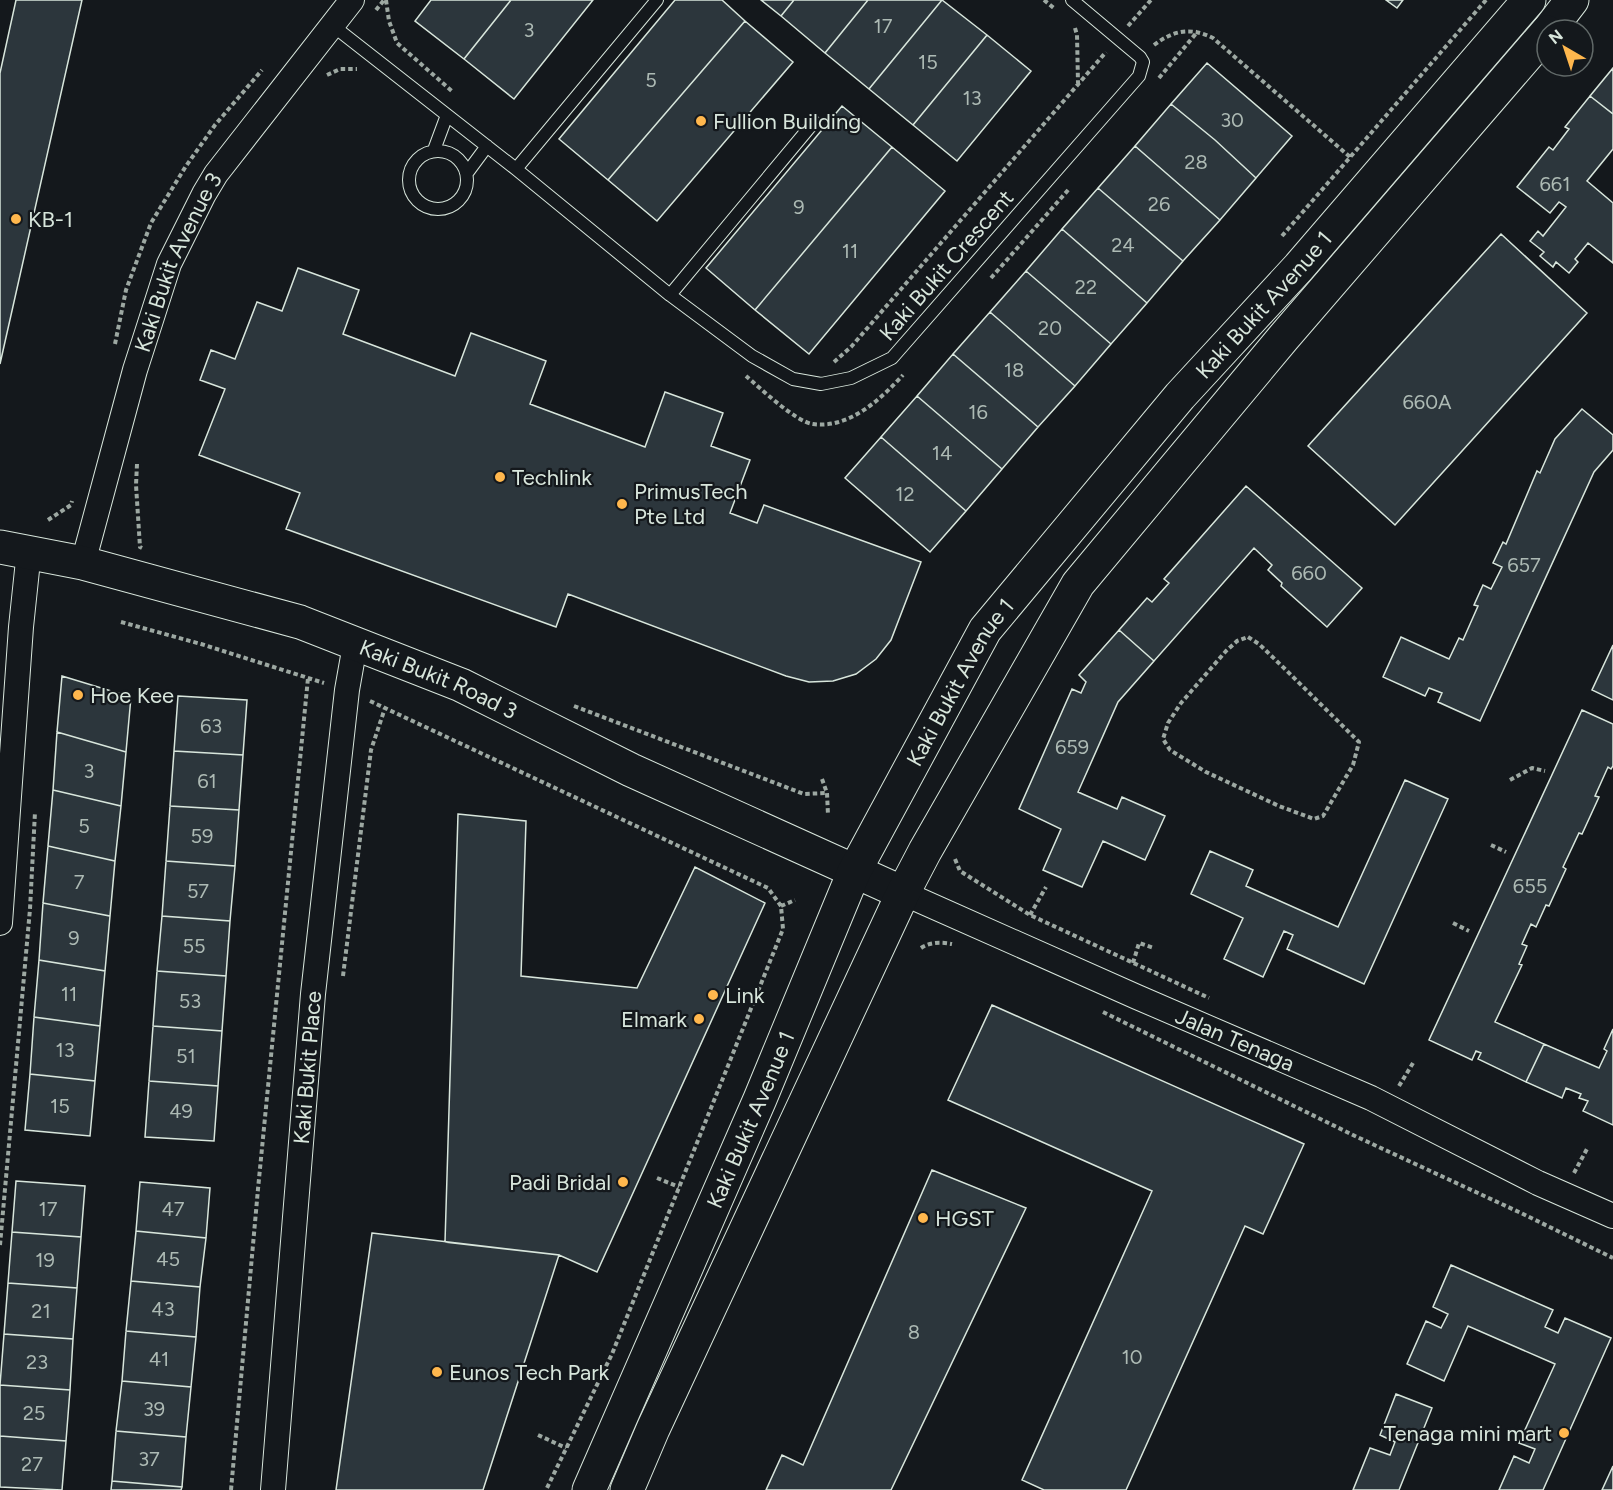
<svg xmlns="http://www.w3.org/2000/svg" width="1613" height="1490" font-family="Figtree,sans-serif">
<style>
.building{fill:#2c363c;stroke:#d8e6dc;stroke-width:1.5}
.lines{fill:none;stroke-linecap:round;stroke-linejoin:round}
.lane-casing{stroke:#d8e6dc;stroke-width:14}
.street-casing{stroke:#d8e6dc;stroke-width:26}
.secondary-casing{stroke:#d8e6dc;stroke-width:35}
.path{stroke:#9da8a2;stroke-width:4;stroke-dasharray:4.5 3;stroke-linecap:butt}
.lane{stroke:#14181c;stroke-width:12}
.street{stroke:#14181c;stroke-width:24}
.secondary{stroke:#14181c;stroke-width:33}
.poi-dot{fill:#ffb74d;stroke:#14181c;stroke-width:2}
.labels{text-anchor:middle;stroke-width:4.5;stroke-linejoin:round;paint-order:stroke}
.number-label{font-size:20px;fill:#adbab4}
.poi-label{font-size:22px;fill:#d8e6dc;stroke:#14181c;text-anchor:start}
.street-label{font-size:22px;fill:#d8e6dc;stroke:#14181c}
</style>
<rect width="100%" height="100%" fill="#14181c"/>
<path class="building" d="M16 0H82L0 364V73Z
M431 0H511L464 59 415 21Z
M511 0H593L514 99 464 59Z
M675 0H722L745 21 608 180 559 139Z
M761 0H794L781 16Z
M794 0H868L825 53 781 16Z
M868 0H942L869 89 825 53Z
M942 0 987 35 913 125 869 89Z
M1386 0H1403L1397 8Z
M745 21 793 62 657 221 608 180Z
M987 35 1031 71 957 161 913 125Z
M1207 63 1292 136 1256 178 1215 140 1171 104Z
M1613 68V114L1590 96Z
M1590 96 1613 114V149L1587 181 1613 203V263L1588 243 1575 259 1578 262 1569 273 1556 262 1553 267 1540 256 1544 252 1530 241 1538 231 1543 236 1566 207 1559 202 1550 213 1517 187 1549 147 1553 150 1569 129 1565 127Z
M1171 104 1215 140 1256 178 1220 220 1135 146Z
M842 106 892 147 755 310 706 268Z
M1135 146 1220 220 1183 261 1098 188Z
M892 147 945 191 809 354 755 310Z
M1098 188 1183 261 1147 303 1062 229Z
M1062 229 1147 303 1111 344 1026 271Z
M1501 234 1587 313 1395 525 1308 446Z
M298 268 359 290 343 334 455 376 471 333 546 361 530 404 645 447 665 392 723 413 711 446 750 460 730 513 757 523 764 505 921 562 891 640 876 659 856 674 833 681 809 682 786 676 568 594 556 627 286 529 300 493 199 455 225 389 200 380 211 350 235 359 257 302 282 311Z
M1026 271 1111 344 1075 386 990 312Z
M990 312 1075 386 1038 427 953 354Z
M953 354 1038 427 1002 469 917 396Z
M917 396 1002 469 966 511 881 437Z
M1582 409 1613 435V450L1594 472 1480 721 1438 702 1442 693 1429 688 1425 696 1383 677 1401 637 1449 659 1459 638 1463 640 1478 606 1474 605 1483 585 1491 589 1502 567 1493 563 1503 542 1506 544 1537 471 1540 473 1555 439Z
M881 437 966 511 930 552 845 478Z
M1246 486 1362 588 1327 627 1281 586 1282 583 1268 570 1272 565 1254 548 1154 661 1119 630 1147 598 1152 602 1169 583 1164 579Z
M1119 630 1154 661 1118 702 1078 792 1117 809 1122 797 1165 816 1145 860 1103 841 1082 887 1043 870 1061 829 1019 809 1072 689 1081 693 1086 682 1079 675Z
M1613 645V700L1592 690Z
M62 676 131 697 126 752 57 732Z
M178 696 247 700 243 755 174 751Z
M1582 710 1613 724V766L1611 769 1608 767 1595 796 1599 797 1582 834 1579 833 1563 867 1566 869 1549 906 1546 905 1536 927 1531 924 1522 944 1527 946 1519 964 1522 965 1495 1022 1544 1044 1526 1082 1478 1059 1481 1053 1476 1051 1472 1060 1429 1040Z
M57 732 126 752 121 806 53 790Z
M174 751 243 755 239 810 170 806Z
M1405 780 1448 799 1364 984 1287 949 1293 935 1284 931 1263 977 1224 959 1243 918 1191 894 1210 851 1253 870 1246 886 1338 927Z
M53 790 121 806 115 861 48 846Z
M170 806 239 810 235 866 166 861Z
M458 814 526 821 521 976 637 988 695 867 765 903 597 1272 559 1255 445 1242Z
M48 846 115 861 110 916 43 903Z
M166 861 235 866 230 921 162 916Z
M43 903 110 916 105 971 39 960Z
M162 916 230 921 226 976 157 971Z
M39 960 105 971 100 1026 34 1017Z
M157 971 226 976 222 1031 153 1026Z
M992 1005 1304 1144 1263 1234 1245 1226 1126 1490H1044L1022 1480 1152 1191 948 1100Z
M34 1017 100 1026 95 1081 30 1074Z
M153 1026 222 1031 218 1086 149 1081Z
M1613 1029V1125L1583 1111 1588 1101 1579 1098 1581 1094 1566 1088 1562 1098 1526 1082 1544 1044 1599 1068 1607 1051 1604 1049Z
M30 1074 95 1081 90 1136 25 1130Z
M149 1081 218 1086 214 1141 145 1137Z
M932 1170 1026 1208 891 1490H766L782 1455 803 1465Z
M16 1181 85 1186 81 1237 12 1232Z
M140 1182 210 1188 206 1238 136 1231Z
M136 1231 206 1238 200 1287 131 1281Z
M12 1232 81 1237 77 1288 8 1283Z
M372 1233 559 1255 483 1490H336Z
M1451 1265 1553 1310 1545 1327 1558 1333 1565 1318 1611 1338 1543 1490H1499L1514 1456 1529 1463 1535 1449 1519 1443 1555 1364 1468 1326 1444 1381 1407 1364 1426 1321 1441 1328 1448 1314 1433 1307Z
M131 1281 200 1287 196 1337 126 1331Z
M8 1283 77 1288 73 1339 4 1334Z
M126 1331 196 1337 191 1387 122 1381Z
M4 1334 73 1339 70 1390 0 1385Z
M122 1381 191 1387 186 1437 116 1431Z
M0 1385 70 1390 66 1441 0 1436Z
M1396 1394 1432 1408 1399 1490H1353L1370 1448 1390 1455 1395 1442 1380 1435Z
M116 1431 186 1437 182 1487 112 1481Z
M0 1436 66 1441 62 1490 0 1487Z
M1613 1466V1490H1602Z
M112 1481 182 1487 181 1490H111Z"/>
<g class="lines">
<g class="lane-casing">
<path id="lane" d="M332 25 516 169 670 295 752 356 793 379 821 384 851 378 892 358 1139 76 1143 62 1140 57 1072 0
M434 150 447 115
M409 180a29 29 0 1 1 58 0a29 29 0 1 1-58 0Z
M516 169 657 0
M467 173 487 146
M670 295 814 122"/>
</g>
<g class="street-casing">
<g id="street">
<path id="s1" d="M83 563 135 370 169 264 204 194 216 174 352 0"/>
<path id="s2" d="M903 893 1137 997 1371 1098 1538 1183 1613 1216"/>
<path d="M0 923 21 627 29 551"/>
<path id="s3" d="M273 1490 313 994 347 690 355 645"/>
</g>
</g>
<g class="secondary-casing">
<g id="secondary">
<path d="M1549 30 1572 0"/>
<path id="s4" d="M0 547 83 563 300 622 461 685 631 770 903 893"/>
<path id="s5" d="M589 1490 760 1099 854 872 985 630 1180 396 1299 267 1529 0"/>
<path d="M627 1490 653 1429 903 893 925 851 1078 584 1284 337 1547 32"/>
</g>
</g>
<path class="path" d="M386 0 389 21 397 43 453 92
M1044 0 1055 9
M376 10 384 0
M1128 26 1151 0
M1075 28 1077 35 1078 83
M1154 45C1174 30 1191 27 1213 38L1350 157
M327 75 340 69H357
M1159 78 1198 31
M1282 236 1486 0
M991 278 1069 189
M115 344 126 290 151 223 186 166 215 125 262 70
M834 362 851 347 1106 52
M746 376C760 388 796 422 813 424 849 429 881 399 903 375
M137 464 136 485 140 547 142 548
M48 520 71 505 72 501
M121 622 201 644 324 683
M1248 637 1259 644 1286 670 1359 742 1353 765 1323 816 1314 819 1279 806 1206 772 1170 750 1163 739 1168 723 1181 703 1226 651 1237 641Z
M370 701 768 888 781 906 783 929 612 1354 546 1490
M574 706 804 794 827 793
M822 779 827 793 828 815
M1510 780 1532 768 1545 771
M1491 845 1506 852
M955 859 960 871 1030 915 1209 998
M781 906 795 900
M1030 915 1046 887
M1453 923 1469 931
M921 948C930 942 941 942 952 944
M1133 963 1139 943 1154 948
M343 976 371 750 385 708
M1103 1012 1355 1136 1521 1213 1613 1258
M1399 1086 1413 1063
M1574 1173 1588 1147
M657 1178 679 1187
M0 1245 30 909 35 812
M538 1435 566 1448
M231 1490 258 1189 308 678"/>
<use href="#lane" class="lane"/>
<use href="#street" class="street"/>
<use href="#secondary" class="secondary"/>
</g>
<g class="poi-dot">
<circle cx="701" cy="121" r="6"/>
<circle cx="16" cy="219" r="6"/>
<circle cx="500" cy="477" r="6"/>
<circle cx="622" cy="504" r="6"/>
<circle cx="78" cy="695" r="6"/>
<circle cx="713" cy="995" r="6"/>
<circle cx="699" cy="1019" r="6"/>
<circle cx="623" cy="1182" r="6"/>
<circle cx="923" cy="1218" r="6"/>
<circle cx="437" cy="1372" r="6"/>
<circle cx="1564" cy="1433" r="6"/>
</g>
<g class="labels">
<g class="number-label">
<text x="883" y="33">17</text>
<text x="529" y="37">3</text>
<text x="928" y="69">15</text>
<text x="651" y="87">5</text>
<text x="972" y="105">13</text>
<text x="1232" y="127">30</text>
<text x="1196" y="169">28</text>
<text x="1555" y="191">661</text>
<text x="1159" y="211">26</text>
<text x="799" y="214">9</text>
<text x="1123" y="252">24</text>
<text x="850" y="258">11</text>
<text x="1086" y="294">22</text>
<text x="1050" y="335">20</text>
<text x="1014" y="377">18</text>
<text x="1427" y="409">660A</text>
<text x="978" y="419">16</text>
<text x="942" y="460">14</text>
<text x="905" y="501">12</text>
<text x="1524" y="572">657</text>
<text x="1309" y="580">660</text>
<text x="211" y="733">63</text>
<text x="1072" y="754">659</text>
<text x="89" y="778">3</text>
<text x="207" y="788">61</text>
<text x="84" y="833">5</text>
<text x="202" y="843">59</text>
<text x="79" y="889">7</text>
<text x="1530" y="893">655</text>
<text x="198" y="898">57</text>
<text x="74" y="945">9</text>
<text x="194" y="953">55</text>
<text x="69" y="1001">11</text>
<text x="190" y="1008">53</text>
<text x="65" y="1057">13</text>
<text x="186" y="1063">51</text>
<text x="60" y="1113">15</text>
<text x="181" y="1118">49</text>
<text x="48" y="1216">17</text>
<text x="173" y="1216">47</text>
<text x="168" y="1266">45</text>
<text x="45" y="1267">19</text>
<text x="163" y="1316">43</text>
<text x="41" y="1318">21</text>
<text x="914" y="1339">8</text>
<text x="1132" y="1364">10</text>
<text x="159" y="1366">41</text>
<text x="37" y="1369">23</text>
<text x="154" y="1416">39</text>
<text x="34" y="1420">25</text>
<text x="149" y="1466">37</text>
<text x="32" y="1471">27</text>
</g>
<g class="poi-label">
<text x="713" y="129">Fullion Building</text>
<text x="28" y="227">KB-1</text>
<text x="512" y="485">Techlink</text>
<text x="634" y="499">PrimusTech<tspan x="634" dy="25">Pte Ltd</tspan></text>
<text x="90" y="703">Hoe Kee</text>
<text x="725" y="1003">Link</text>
<text x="687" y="1027" text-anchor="end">Elmark</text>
<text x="611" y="1190" text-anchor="end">Padi Bridal</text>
<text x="935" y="1226">HGST</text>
<text x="449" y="1380">Eunos Tech Park</text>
<text x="1552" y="1441" text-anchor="end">Tenaga mini mart</text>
</g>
<g class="street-label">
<text dy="8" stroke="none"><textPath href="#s1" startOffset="316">Kaki Bukit Avenue 3</textPath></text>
<text transform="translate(946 265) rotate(-49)" y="8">Kaki Bukit Crescent</text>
<text dy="8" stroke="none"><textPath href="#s5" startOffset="1376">Kaki Bukit Avenue 1</textPath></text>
<text dy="8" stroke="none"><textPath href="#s4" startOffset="459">Kaki Bukit Road 3</textPath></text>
<text dy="8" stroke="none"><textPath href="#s5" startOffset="890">Kaki Bukit Avenue 1</textPath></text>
<text dy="8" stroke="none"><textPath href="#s2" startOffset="363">Jalan Tenaga</textPath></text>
<text dy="8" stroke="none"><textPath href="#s3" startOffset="424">Kaki Bukit Place</textPath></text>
<text dy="8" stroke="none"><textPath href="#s5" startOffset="404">Kaki Bukit Avenue 1</textPath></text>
</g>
</g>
<g transform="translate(1565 48) rotate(321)"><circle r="28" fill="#14181c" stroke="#626a69" stroke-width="1.5"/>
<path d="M0-4.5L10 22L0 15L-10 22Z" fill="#ffb74d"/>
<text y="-9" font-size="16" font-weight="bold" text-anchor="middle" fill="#d8e6dc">N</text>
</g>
</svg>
